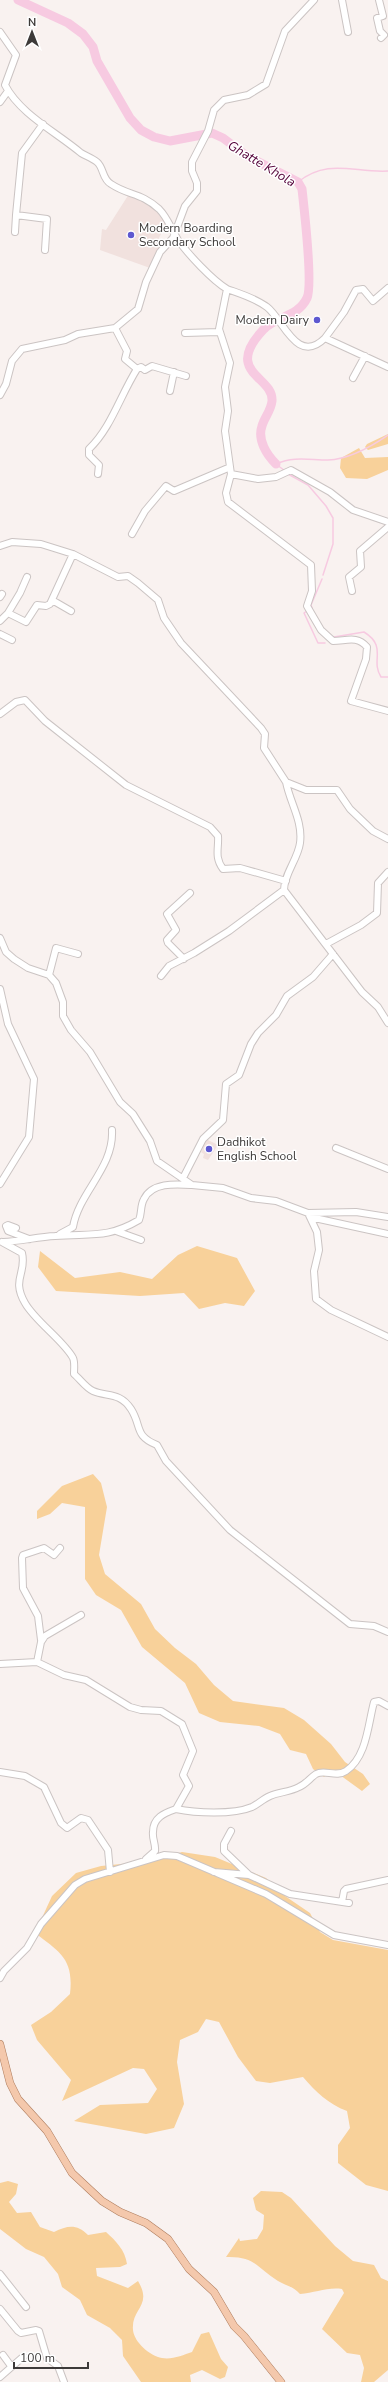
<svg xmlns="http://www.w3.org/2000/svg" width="388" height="2382" font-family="'Nunito Sans',sans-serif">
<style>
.built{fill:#f1e1de}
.green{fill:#f8d19a}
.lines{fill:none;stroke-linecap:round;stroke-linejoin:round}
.stream{stroke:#f7cae1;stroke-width:1.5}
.river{stroke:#f7cae1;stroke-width:9}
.minor-casing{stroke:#cbc4c3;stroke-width:8}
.major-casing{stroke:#af7e5f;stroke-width:8}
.minor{stroke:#fff;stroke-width:6}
.major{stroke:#f4c8ac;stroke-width:7}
.poi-dot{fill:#5d58d0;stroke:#fff;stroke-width:1.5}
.labels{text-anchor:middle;stroke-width:3;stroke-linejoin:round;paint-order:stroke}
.poi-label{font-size:12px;fill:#3d3a39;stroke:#fff;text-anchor:start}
.water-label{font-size:13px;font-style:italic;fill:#530038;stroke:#fff}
</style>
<rect width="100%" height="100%" fill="#f9f2f0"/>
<path class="built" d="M129 194 149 204 167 222 158 240 162 242 150 268 100 250 102 229 106 230Z
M204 1138 218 1145 208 1160 203 1158 204 1154 201 1152 203 1147 201 1146Z"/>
<path class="green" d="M388 434V444L368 450 365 447 367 444Z
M359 448 365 458 388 457V470L367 479 346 478 340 468 341 458Z
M197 1246 237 1258 255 1291 244 1306 225 1303 199 1309 184 1293 140 1296 56 1291 38 1267 40 1251 75 1278 120 1272 152 1279 178 1255Z
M93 1474 101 1483 107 1507 99 1555 105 1574 141 1604 155 1629 175 1648 196 1664 214 1685 233 1701 284 1708 304 1720 331 1744 345 1762 363 1774 370 1784 362 1791 333 1770 324 1777 313 1769 306 1754 290 1750 280 1734 259 1726 220 1722 199 1713 185 1683 142 1647 121 1610 96 1595 85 1579V1507L62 1503 50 1514 37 1519V1511L62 1486Z
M182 1852 215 1857 266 1878 285 1896 310 1913 320 1932 333 1940 388 1950V2191L366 2185 338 2163V2145L350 2128 347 2111C328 2104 316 2092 303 2077L270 2083 256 2081 238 2057 219 2022 206 2019 198 2032 180 2040 177 2062 184 2104 174 2128 146 2134 74 2121 100 2105 148 2103 157 2089 144 2069 133 2068 62 2101 71 2080 37 2040 31 2025 51 2012 70 1994C74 1959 60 1952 35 1933L52 1896 76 1873 101 1866 151 1861Z
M8 2181 18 2184 16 2194 9 2202 17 2213 31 2212 40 2227 54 2232C68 2225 77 2224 88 2235L106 2232C116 2241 125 2250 127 2264L120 2267 96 2268 97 2276 128 2288 138 2281C153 2306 131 2308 133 2330 134 2342 150 2356 162 2358 172 2360 183 2355 192 2352L201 2334 209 2332 221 2359 228 2367 225 2377 220 2379 202 2370 190 2375 191 2382H141L123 2356 122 2340 110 2328 87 2315 80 2300 62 2287 58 2274 44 2257 26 2249 0 2229V2183Z
M261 2191 282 2192 291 2198 335 2246 353 2261 374 2265 381 2278 388 2281V2370L374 2382H361L364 2368 360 2355 347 2353 322 2329 344 2293 342 2289C327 2287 315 2293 300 2294 293 2286 286 2286 278 2281 256 2267 255 2256 226 2257L239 2238 240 2241 257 2239 263 2229 264 2215 256 2210 253 2198Z"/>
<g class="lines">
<path class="stream" d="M298 182C328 158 354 173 388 171
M285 471 276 464C294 456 309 460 328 460 348 459 372 446 388 435
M288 474 308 485 326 506 333 518V544L323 575
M312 608 311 605 322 579
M307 611 304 613 318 643H325
M334 637 364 632C388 647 370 660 381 677H388"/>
<path class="river" d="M18 0 68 23 83 34 93 47 97 61 130 118 141 130 154 137 170 141 212 133 223 138 247 156 298 182 302 189C304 207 313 285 307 298 298 317 277 316 264 329 222 373 274 376 272 401 271 411 264 418 262 426 257 440 267 455 276 464"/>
<g class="minor-casing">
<path id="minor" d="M342 0 348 32
M379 0 383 16 377 18 380 31 384 35 381 38
M0 32 16 55 5 85C20 114 56 132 81 153 86 156 92 158 97 162 104 168 102 179 111 184 129 196 140 192 159 209 168 218 171 229 178 240 188 254 212 280 227 289L219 329 230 363 225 387 228 411 225 431 231 474 258 479 276 477 291 470 330 492 353 510 388 522
M0 102 8 91
M43 124 22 153 16 215 47 219 45 250
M15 232 16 215
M227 289C241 294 255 298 267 307 283 319 297 366 325 338L388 367
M115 328 127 351 125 359 137 369 141 367 145 370 152 366 186 376
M185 333 219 332
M325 338 344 312 356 290 363 289 373 301 388 288
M353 378 365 356
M170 391 174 372
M0 395 6 384 12 361 22 349 65 340 78 334 115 328 138 309 146 282 160 252 173 238 185 206 197 191V183L192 171V162L208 131 214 110 224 100 248 95 266 84 285 31 314 0
M98 474 99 465 89 455V449C111 428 120 396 137 369
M231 474 226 493 228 502 311 565 312 591 307 606 321 630 333 641C346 641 357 635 367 647L366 659 351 701 388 711
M132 534 145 511 166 486 174 491 228 468
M0 546 12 542 41 544 73 554 118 577 128 576 138 583 158 600 164 618 181 643 261 728 265 734 264 748 286 782 306 790H337L350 809 373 831 388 839
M352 591 349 577 361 567 360 551 388 527
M0 597 2 594
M52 600 71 611
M8 613 20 593 27 577
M0 621 8 613 26 622 37 605 46 606 50 604 73 554
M0 634 12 640
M0 714 16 702 25 700 45 721 126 785 210 827 218 836C219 848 214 857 223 869L240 868 286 881
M286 782C290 803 303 821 300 843 298 859 284 874 284 890L362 992 378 1007 388 1023
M0 938 6 952 14 959 28 968 49 975 56 983 63 1002V1016L71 1030 90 1052 120 1102 133 1114 150 1141 157 1161 192 1185 223 1188 251 1198 276 1201 308 1213 317 1232 319 1250 314 1271 316 1299 331 1310 388 1337
M326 944 361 925 377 913 378 883 388 872
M184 959 168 943 167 940 176 930 167 914 190 893
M49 975 56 948 78 954
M161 976 169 966 194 953 229 931 284 890
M0 989 8 1024 34 1079 29 1137 0 1184
M336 1148 388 1169
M183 1178 203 1139 223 1120 226 1084 239 1075 251 1044 258 1033 276 1015 287 996 313 977 333 954
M308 1213 356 1212 388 1217
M310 1217 388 1234
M16 1228 8 1225 6 1226 8 1231 29 1239
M116 1231 141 1240
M60 1234 73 1227C79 1192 114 1168 112 1130
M2 1242 22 1253C27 1273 11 1279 25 1303 35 1321 64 1341 73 1358 75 1362 74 1369 74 1374 80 1379 86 1388 93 1391 107 1397 120 1392 131 1409 142 1426 134 1436 157 1445L166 1461 230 1530 350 1624 374 1626 388 1632
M3 1242C21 1241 38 1237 55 1236 90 1233 107 1239 139 1220 142 1213 140 1206 144 1199 152 1182 176 1184 192 1185
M81 1615 45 1636 41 1642 37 1662 64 1675 86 1680 130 1707 141 1710 161 1711 182 1724 193 1751 183 1775 189 1786 176 1809C165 1813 153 1817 153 1832 152 1838 156 1845 155 1851L146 1859
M41 1640 38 1616 23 1588 22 1558 23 1555 44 1548 54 1555 60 1548
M0 1664 37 1662
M0 1772 25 1776 44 1787 61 1823 67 1828 81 1818 88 1820 108 1850 110 1872
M176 1809C195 1813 233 1815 252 1807 258 1804 263 1799 270 1796 279 1792 290 1792 299 1787 306 1784 310 1778 316 1774 325 1769 336 1778 346 1771 367 1757 368 1724 374 1702L379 1701 388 1706
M231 1831 224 1844V1851L249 1875
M214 1872 249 1875 290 1894 349 1903
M342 1902 344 1891 346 1889 388 1880
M0 1978 4 1971 27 1948 41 1924 75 1885 85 1879 164 1855 177 1856 266 1894 334 1935 388 1945
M0 2274 26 2307
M0 2309 18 2331 21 2333 36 2330 39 2331 47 2358 58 2366 64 2382
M3 2355 11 2366
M0 2377 24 2356"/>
</g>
<g class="major-casing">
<path id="major" d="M0 2044 10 2083 18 2099 47 2131 72 2173 102 2201 120 2212 146 2223 168 2239 189 2269 214 2292 234 2326 244 2336 281 2382"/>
</g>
<use href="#minor" class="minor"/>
<use href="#major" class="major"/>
</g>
<g class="poi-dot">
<circle cx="131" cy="235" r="4"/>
<circle cx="317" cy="320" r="4"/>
<circle cx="209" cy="1149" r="4"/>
</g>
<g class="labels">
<g class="poi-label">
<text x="139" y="232">Modern Boarding<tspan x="139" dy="14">Secondary School</tspan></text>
<text x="309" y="324" text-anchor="end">Modern Dairy</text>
<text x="217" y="1146">Dadhikot<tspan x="217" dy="14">English School</tspan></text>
</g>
<g class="water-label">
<text transform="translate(262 163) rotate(31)" y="5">Ghatte Khola</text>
</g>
</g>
<g transform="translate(32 32)" stroke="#ffffff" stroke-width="3" paint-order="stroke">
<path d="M0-3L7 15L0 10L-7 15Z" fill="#3d3a39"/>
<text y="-6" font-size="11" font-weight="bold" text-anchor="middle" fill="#3d3a39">N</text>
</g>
<path d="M14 2362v6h74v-6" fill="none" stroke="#3d3a39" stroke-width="2"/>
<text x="20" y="2362" font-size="12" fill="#3d3a39" stroke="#ffffff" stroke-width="3" paint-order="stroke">100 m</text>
</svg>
